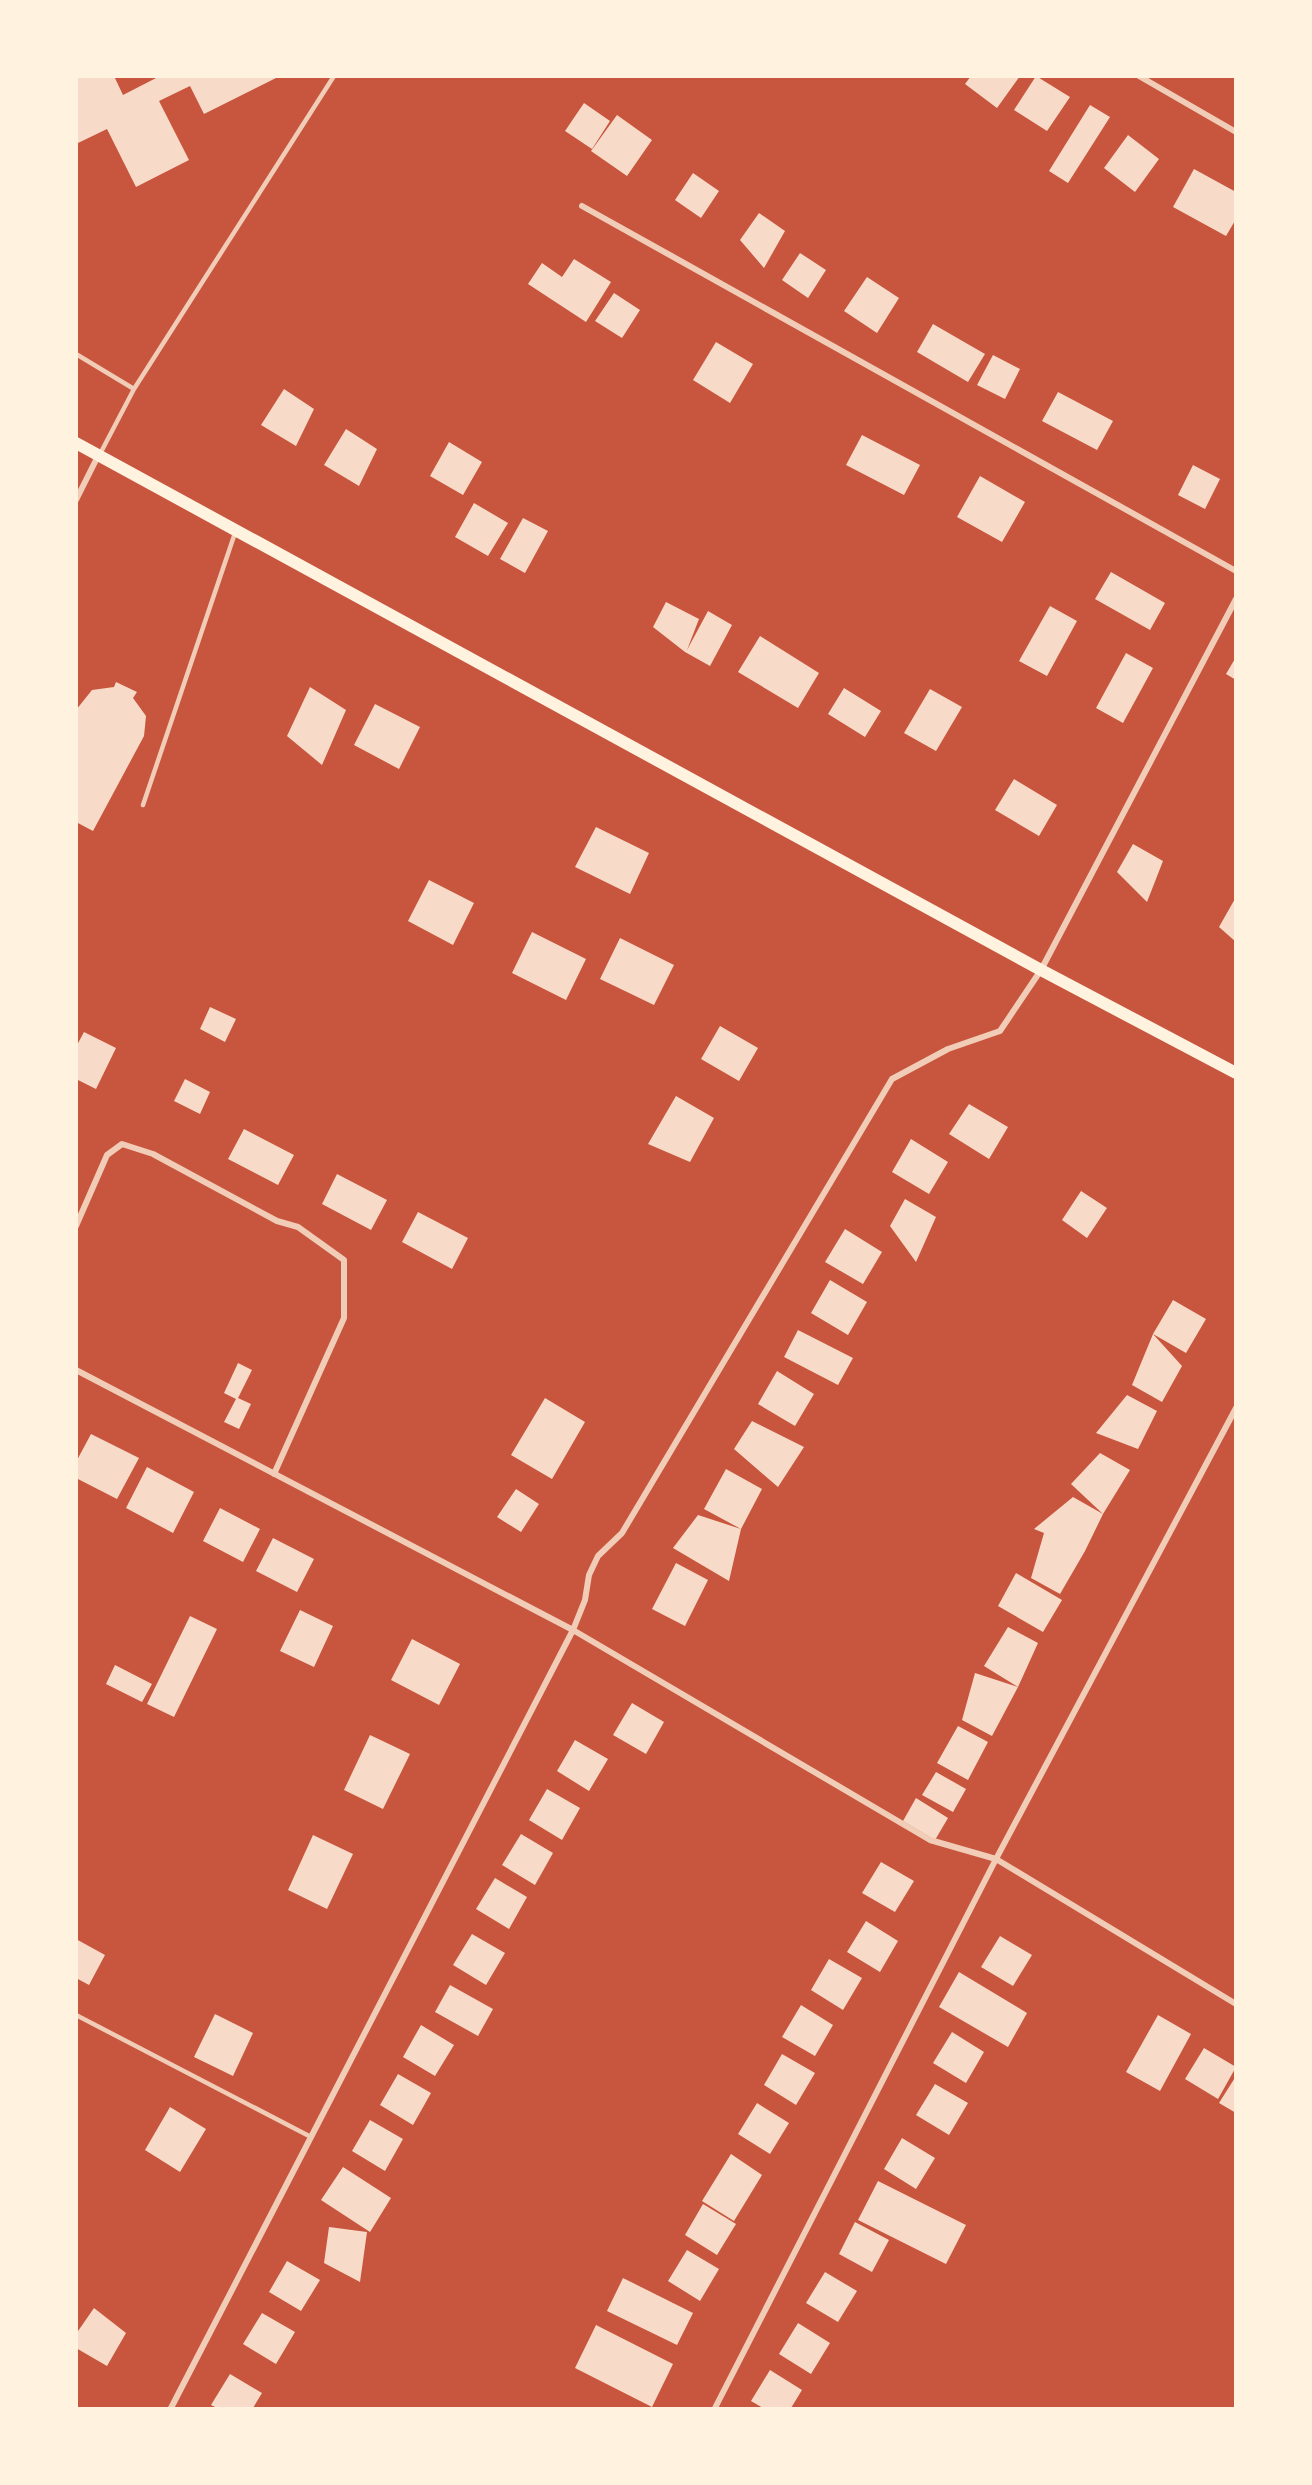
<svg xmlns="http://www.w3.org/2000/svg" width="1312" height="2485" font-family="'Source Serif 4',serif">
<style>
.building{fill:#f7dbc8}
.lines{fill:none;stroke-linecap:round;stroke-linejoin:round}
.service{stroke:#f1ccb7;stroke-width:4.5}
.minor{stroke:#f1ccb7;stroke-width:6}
.secondary{stroke:#fff3e0;stroke-width:12}
</style>
<rect width="100%" height="100%" fill="#c8553d"/>
<path class="building" d="M80 76H114L123 95 160 76H280L204 114 190 86 159 101 189 160 136 187 107 129 76 144V78Z
M971 76H1020L997 108 965 84Z
M1036 76 1070 97 1047 131 1014 110Z
M584 103 610 121 592 149 565 131Z
M1090 105 1110 117 1068 183 1049 171Z
M617 115 652 140 627 176 591 151Z
M1128 135 1159 159 1135 192 1104 168Z
M1194 169 1236 192V219L1226 236 1173 207Z
M693 173 719 191 701 218 675 200Z
M759 213 785 231 764 268 740 240Z
M800 253 826 270 808 298 782 280Z
M574 259 611 282 586 322 528 284 542 263 562 277Z
M867 277 899 298 877 333 844 311Z
M614 293 640 310 622 338 595 321Z
M933 324 985 354 968 382 917 352Z
M716 342 753 364 730 403 693 380Z
M993 355 1020 369 1005 399 977 385Z
M284 389 314 409 296 446 261 425Z
M1058 392 1113 421 1097 450 1042 421Z
M346 429 377 449 359 486 324 465Z
M862 435 920 465 904 495 846 465Z
M449 442 482 462 463 495 430 476Z
M1193 465 1220 479 1205 509 1178 495Z
M980 476 1025 502 1002 542 957 517Z
M474 503 508 523 488 556 455 537Z
M523 518 548 531 525 573 500 559Z
M1111 572 1165 603 1150 630 1095 599Z
M666 602 699 619 687 650 708 611 732 625 710 666 685 652 653 627Z
M1050 606 1077 621 1047 676 1019 661Z
M760 636 819 673 798 708 738 672Z
M1126 653 1153 668 1123 723 1096 708Z
M1236 657V680L1226 674Z
M116 682 137 692 133 698 146 716 144 736 93 831 76 822V710L92 690 114 687Z
M310 687 346 710 322 765 287 736Z
M844 688 881 711 865 737 828 714Z
M930 689 962 707 936 751 904 733Z
M375 704 420 727 399 769 354 745Z
M1014 779 1057 805 1039 836 995 810Z
M596 827 649 853 630 894 575 867Z
M1133 844 1163 861 1147 902 1117 872Z
M429 880 474 903 453 945 408 921Z
M1236 897V942L1219 927Z
M532 932 586 959 566 1000 512 973Z
M620 938 674 965 654 1005 600 979Z
M210 1007 236 1019 225 1042 200 1029Z
M720 1026 758 1048 739 1081 701 1059Z
M84 1032 116 1048 96 1089 76 1079V1047Z
M185 1079 210 1092 200 1114 174 1101Z
M676 1096 714 1118 690 1162 648 1144Z
M969 1104 1008 1127 989 1159 949 1134Z
M244 1129 294 1155 278 1185 228 1159Z
M911 1139 948 1162 929 1194 892 1172Z
M337 1174 387 1200 371 1230 322 1204Z
M1081 1191 1107 1208 1087 1238 1062 1220Z
M905 1199 936 1217 916 1262 890 1226Z
M418 1212 468 1238 452 1269 402 1242Z
M845 1229 882 1252 863 1284 825 1262Z
M830 1280 867 1302 848 1335 811 1313Z
M1173 1300 1206 1319 1186 1353 1153 1334 1182 1366 1162 1402 1132 1385 1153 1334Z
M798 1330 853 1358 838 1385 784 1357Z
M238 1363 252 1370 238 1398 251 1404 239 1429 224 1422 236 1399 224 1393Z
M777 1371 814 1394 795 1426 758 1404Z
M1127 1395 1157 1411 1138 1449 1096 1433Z
M545 1398 585 1422 552 1479 511 1455Z
M752 1421 804 1447 778 1487 734 1449Z
M91 1434 139 1458 117 1499 76 1478V1462Z
M1100 1453 1130 1470 1103 1514 1071 1484Z
M147 1467 194 1492 173 1533 126 1508Z
M726 1469 762 1489 741 1529 729 1581 673 1548 698 1515 741 1529 704 1509Z
M516 1489 539 1504 521 1532 497 1517Z
M1073 1497 1103 1514 1085 1551 1060 1594 1031 1578 1044 1533 1034 1529Z
M220 1508 260 1529 243 1562 203 1541Z
M273 1538 314 1559 297 1592 256 1571Z
M676 1563 708 1580 685 1626 652 1609Z
M1016 1573 1062 1600 1043 1632 998 1606Z
M300 1610 333 1626 314 1667 280 1651Z
M190 1616 217 1629 174 1717 147 1704Z
M1008 1627 1038 1643 1018 1687 984 1666Z
M412 1639 460 1664 439 1705 391 1680Z
M115 1665 152 1684 142 1702 106 1684Z
M975 1673 1018 1687 992 1736 962 1720Z
M632 1703 664 1722 646 1754 613 1735Z
M958 1726 988 1742 968 1780 937 1763Z
M370 1735 410 1754 383 1809 344 1790Z
M575 1740 608 1759 589 1791 557 1771Z
M936 1772 966 1789 953 1812 922 1795Z
M547 1789 580 1808 562 1840 529 1820Z
M916 1798 948 1818 935 1840 903 1821Z
M521 1834 553 1853 535 1885 502 1865Z
M313 1835 353 1854 327 1909 288 1890Z
M881 1862 914 1881 895 1912 862 1893Z
M495 1878 527 1897 509 1929 476 1909Z
M866 1921 898 1941 880 1972 847 1952Z
M472 1934 505 1953 486 1985 453 1965Z
M1000 1936 1032 1955 1013 1986 981 1967Z
M76 1939 105 1955 89 1985 76 1978Z
M829 1959 862 1978 843 2010 811 1990Z
M959 1972 1027 2013 1008 2047 939 2007Z
M450 1985 493 2009 478 2036 435 2012Z
M801 2005 833 2025 815 2056 782 2037Z
M215 2014 253 2033 233 2076 194 2057Z
M1158 2015 1191 2034 1160 2091 1126 2072Z
M421 2025 454 2045 435 2076 403 2057Z
M952 2032 984 2052 966 2083 933 2063Z
M1204 2048 1236 2067 1218 2099 1185 2079Z
M782 2054 815 2073 796 2105 764 2085Z
M398 2074 431 2093 413 2125 380 2105Z
M1236 2076V2113L1219 2103Z
M935 2084 968 2103 949 2135 916 2115Z
M757 2103 789 2123 770 2154 738 2134Z
M170 2107 206 2129 180 2172 145 2150Z
M370 2120 403 2139 385 2171 352 2151Z
M902 2138 935 2158 916 2189 884 2169Z
M731 2154 762 2175 734 2221 702 2201Z
M343 2167 391 2198 370 2232 321 2200Z
M878 2181 966 2225 946 2264 858 2220Z
M703 2204 736 2224 717 2255 685 2235Z
M855 2222 889 2240 872 2272 839 2254Z
M329 2227 367 2232 360 2282 324 2263Z
M687 2250 719 2269 700 2301 668 2281Z
M287 2261 320 2280 301 2311 269 2292Z
M825 2272 857 2291 838 2322 806 2303Z
M623 2278 693 2313 677 2345 607 2311Z
M94 2308 126 2333 107 2366 76 2348V2334Z
M262 2313 295 2332 276 2364 243 2344Z
M798 2323 830 2343 811 2374 779 2354Z
M596 2325 673 2364 652 2407 575 2368Z
M770 2370 802 2390 791 2408H763L751 2401Z
M230 2374 262 2393 253 2408H217L211 2405Z"/>
<g class="lines">
<path class="service" d="M76 354 134 389
M100 454 134 389 334 76
M143 805 235 533
M76 2015 311 2137"/>
<path class="minor" d="M1139 76 1236 132
M582 206 1236 571
M76 500 98 456
M76 1226 107 1155 122 1144 153 1154 277 1221 298 1227 344 1260V1318L274 1474
M76 1370 573 1630 930 1840 996 1859 1236 2004
M171 2408 573 1630 585 1600 589 1575 598 1556 622 1533 892 1079 948 1049 1000 1031 1041 970 1236 599
M715 2408 996 1859 1236 1408"/>
<path class="secondary" d="M76 443 1041 970 1236 1073"/>
</g>
<rect width="1312" height="2485" fill="none" stroke="#fff3e0" stroke-width="156"/>
</svg>
